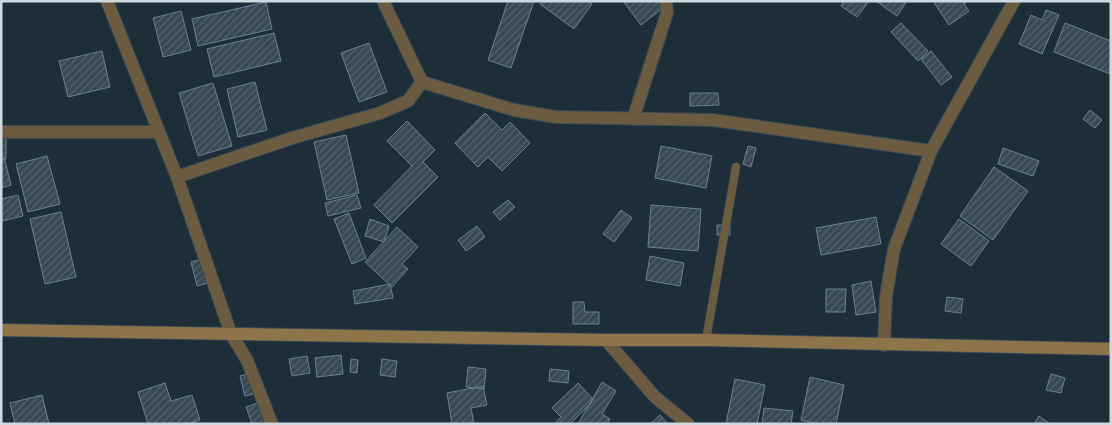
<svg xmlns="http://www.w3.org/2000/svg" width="1112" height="425" font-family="'Golos Text',sans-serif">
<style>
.building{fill:url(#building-hatch);stroke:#6d808e}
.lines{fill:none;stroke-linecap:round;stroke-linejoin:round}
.service-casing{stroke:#394954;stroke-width:9}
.minor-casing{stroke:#394954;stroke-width:14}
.tertiary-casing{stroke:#394954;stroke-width:14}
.secondary-casing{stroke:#394954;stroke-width:14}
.service{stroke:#6b5b40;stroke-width:8}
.minor{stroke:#6b5b40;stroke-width:12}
.tertiary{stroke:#6b5b40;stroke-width:12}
.secondary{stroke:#8e7549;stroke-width:12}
</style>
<defs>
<pattern id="building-hatch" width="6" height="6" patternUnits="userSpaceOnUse" patternTransform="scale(1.25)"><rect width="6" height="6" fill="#374854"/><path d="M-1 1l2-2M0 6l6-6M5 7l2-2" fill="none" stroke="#53626c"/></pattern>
</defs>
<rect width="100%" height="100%" fill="#1d2e39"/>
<path class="building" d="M508 1H534L511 68 488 60Z
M542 1H588L592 4 574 29 540 4Z
M623 1H672L641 25Z
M844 1H869L857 17 841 6Z
M876 1H907L897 16Z
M933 1H968L964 4 969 11 949 25Z
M266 2 272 29 198 46 192 19Z
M1046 10 1059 15 1042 54 1019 44 1031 15 1042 20Z
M181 11 191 50 163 57 153 18Z
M901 23 928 51 918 61 891 32Z
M1065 23 1111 41 1110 74 1054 52Z
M274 33 281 61 214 77 207 49Z
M369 43 387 92 359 102 341 53Z
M102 51 110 87 68 97 59 61Z
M931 51 952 77 941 85 921 59Z
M255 82 267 130 238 137 227 89Z
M213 83 232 146 198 156 179 93Z
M690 93H718L719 105 690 106Z
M1090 110 1102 120 1095 128 1083 119Z
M485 113 502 130 510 122 530 143 502 171 488 157 478 167 455 143Z
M407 121 435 150 423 162 438 177 392 223 374 205 412 166 387 141Z
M346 135 359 193 327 200 314 142Z
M1 137H6V159L1 160Z
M661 146 712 156 706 188 655 178Z
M748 146 756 148 751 167 743 164Z
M1003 148 1039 161 1033 176 998 164Z
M47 156 60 204 28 212 16 164Z
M1 157H4L11 185 1 188Z
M994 167 1028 191 993 240 960 216Z
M18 195 23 216 2 221 1 199Z
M357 195 361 208 328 216 325 203Z
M508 200 515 207 500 220 493 212Z
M651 205 701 209 698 251 648 247Z
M621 210 632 218 614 242 603 234Z
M61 212 76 277 45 284 30 219Z
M349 213 366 258 352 264 334 219Z
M876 217 881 244 821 255 816 228Z
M370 219 389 226 384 242 365 236Z
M959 219 989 241 971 266 941 244Z
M717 225H730V235H717Z
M477 226 485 237 466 251 458 240Z
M397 227 418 247 402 264 408 269 392 287 365 262Z
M650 256 684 263 680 286 646 280Z
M203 259 208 283 197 286 191 262Z
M871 281 876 312 856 315 852 285Z
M390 284 393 298 355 304 353 291Z
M826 289H846L845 312H826Z
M947 297 963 299 961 313 945 311Z
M573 302H584L585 312H599V324H573Z
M341 355 343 374 317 377 315 358Z
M307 356 310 373 292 376 289 359Z
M351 359 358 360 357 373 350 372Z
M382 359 397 361 395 377 380 375Z
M468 367 486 369 484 389 466 387Z
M550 369 569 371 568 383 549 381Z
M252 373 258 393 245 396 240 376Z
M1051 374 1065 378 1061 393 1046 390Z
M810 377 844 385 836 424H818L801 420Z
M735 379 765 385 757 424H726Z
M602 382 616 391 602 414 610 419 607 424H578Z
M165 383 171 401 192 395 200 420 188 424H148L138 392Z
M578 383 594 400 570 424H554L561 417 552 408Z
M483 386 487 405 471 408 474 424H452L447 393Z
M42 395 49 424H15L10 403Z
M269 399 277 424H252L246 407Z
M764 408 793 411 791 424H762Z
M660 415 668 424H650Z
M1039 416 1050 424H1034Z"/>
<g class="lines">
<g class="service-casing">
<path id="service" d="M706 340 736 167"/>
</g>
<g class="minor-casing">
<path id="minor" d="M383 1 422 82 514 110 556 117 713 120 931 151
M633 119 667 13 666 1
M1 132H159
M177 177 292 138 380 113 408 101 422 82
M606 340 655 397 688 424
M884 345 886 296 894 249 931 151 1014 1"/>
</g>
<g class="tertiary-casing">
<path id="tertiary" d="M107 1 177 177 231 334 247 360 272 424"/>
</g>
<g class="secondary-casing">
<path id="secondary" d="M1 330 606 340H706L1111 349"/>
</g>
<use href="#service" class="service"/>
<use href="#minor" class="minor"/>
<use href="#tertiary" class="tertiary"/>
<use href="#secondary" class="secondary"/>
</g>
<rect width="1112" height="425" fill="none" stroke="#cfd9e0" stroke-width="5"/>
</svg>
